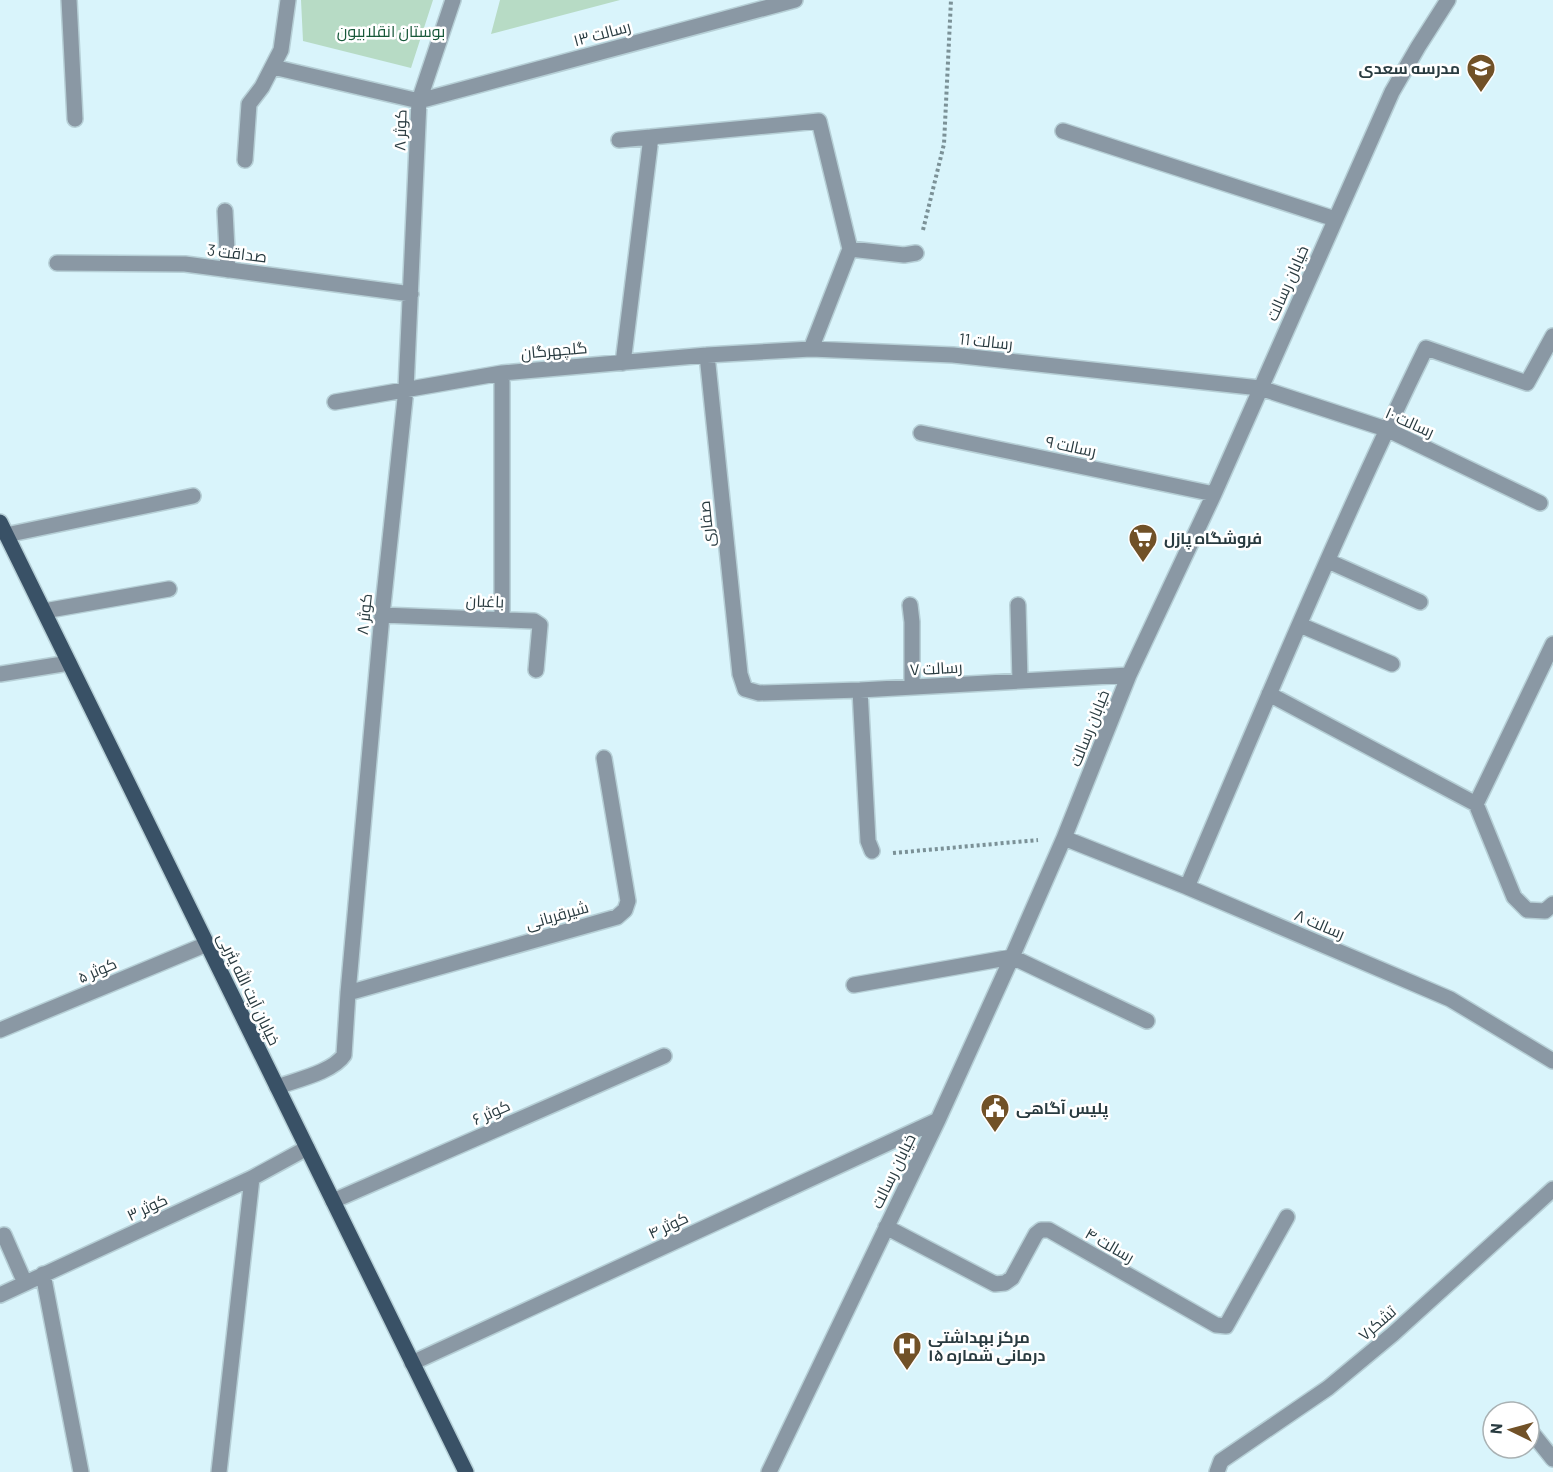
<svg xmlns="http://www.w3.org/2000/svg" width="1553" height="1472" font-family="Barlow,Cairo,sans-serif">
<style>
.green{fill:#b7dbc5}
.lines{fill:none;stroke-linecap:round;stroke-linejoin:round}
.minor-casing{stroke:#b6cfd6;stroke-width:18}
.major-casing{stroke:#b6cfd6;stroke-width:18}
.path{stroke:#7b9197;stroke-width:4;stroke-dasharray:3 3;stroke-linecap:butt}
.minor{stroke:#8a98a4;stroke-width:15}
.major{stroke:#395166;stroke-width:15}
.labels{text-anchor:middle;stroke-width:5;stroke-linejoin:round;paint-order:stroke}
.park-label{font-size:16px;fill:#175839;stroke:#fff}
.street-label{font-size:16px;fill:#293b40;stroke:#fff}
.poi-label{font-size:16px;font-weight:bold;fill:#293b40;stroke:#fff;text-anchor:start}
</style>
<rect width="100%" height="100%" fill="#d9f4fb"/>
<path class="green" d="M301 0H433L411 68 303 41Z
M500 0H620L491 34Z"/>
<g class="lines">
<g class="minor-casing">
<path id="minor" d="M69 0 75 119
M273 67 419 101 795 0
M1063 131 1335 219
M619 140 651 137
M245 160 249 104 262 87 281 50 288 0
M225 211 228 270
M850 249 904 255 916 253
M57 263 185 264 411 294
M707 355 740 674 745 689 759 693 860 690 1129 675
M623 363 651 137 819 121 850 249 811 349
M502 373V620
M335 402 502 373 707 355 811 349 953 355 1260 388 1386 429 1540 503
M921 433 1214 494
M6 535 193 496
M1328 561 1420 602
M910 605 912 622V687
M1018 605 1020 681
M44 611 169 589
M382 615 534 621 540 625 536 670
M1300 625 1392 664
M1553 644 1476 804 1514 897 1527 910 1545 911 1553 904
M0 674 69 663
M860 690 868 841 872 851
M1269 694 1476 804
M1064 838 1187 887 1450 999 1553 1061
M1187 887C1264 706 1340 524 1426 348L1527 383 1553 336
M854 985 1012 957 1147 1021
M348 993 617 917 625 910 628 901 604 758
M0 1030 207 944
M277 1087C296 1080 333 1072 344 1055L348 993 382 615 406 389 419 101 453 0
M333 1201 664 1056
M886 1227 995 1284 1005 1283 1012 1278 1036 1234 1041 1230H1049L1216 1325 1226 1326 1287 1217
M4 1235 25 1283
M43 1274 81 1472
M0 1295 252 1178 307 1148
M412 1363 938 1120
M1529 1429 1553 1459
M219 1472 252 1178
M769 1472 938 1120 1012 957 1064 838 1129 675 1214 494 1392 92 1418 47 1448 0
M1217 1472 1221 1461 1328 1388 1393 1334 1553 1189"/>
</g>
<g class="major-casing">
<path id="major" d="M0 522 466 1472"/>
</g>
<path class="path" d="M923 230 944 144 951 0
M893 853 1038 840"/>
<use href="#minor" class="minor"/>
<use href="#major" class="major"/>
</g>
<defs>
<g id="school-pin" transform="scale(1.5)"><path d="M0 17L-7.5 6A9.5 9.5 0 1 1 7.5 6Z" fill="#715127" stroke="#fff"/><path d="M0-5L7-2L0 1L-7-2ZM-4 1L0 2.5L4 1V4Q0 6-4 4Z" fill="#fff"/></g>
<g id="supermarket-pin" transform="scale(1.5)"><path d="M0 17L-7.5 6A9.5 9.5 0 1 1 7.5 6Z" fill="#715127" stroke="#fff"/><path d="M-6-5.5h2.5l.6 2H6L4.5 2H-2.5L-4.4-4H-6ZM-1.5 3.2a1.3 1.3 0 1 0 .1 0ZM3 3.2a1.3 1.3 0 1 0 .1 0Z" fill="#fff"/></g>
<g id="civic-pin" transform="scale(1.5)"><path d="M0 17L-7.5 6A9.5 9.5 0 1 1 7.5 6Z" fill="#715127" stroke="#fff"/><path d="M-.6-6.5H3V-4.5H.6V-3L4-1V1h2V6H-6V1h2V-1L-.6-3ZM-1.2 2.5V6h2.4V2.5Z" fill="#fff"/></g>
<g id="hospital-pin" transform="scale(1.5)"><path d="M0 17L-7.5 6A9.5 9.5 0 1 1 7.5 6Z" fill="#715127" stroke="#fff"/><path d="M-5-5h3v3.5h4V-5h3V5h-3V1.5h-4V5h-3Z" fill="#fff"/></g>
</defs>
<g fill-rule="evenodd">
<use href="#school-pin" x="1481" y="68"/>
<use href="#supermarket-pin" x="1143" y="538"/>
<use href="#civic-pin" x="995" y="1108"/>
<use href="#hospital-pin" x="907" y="1346"/>
</g>
<g class="labels">
<g class="park-label">
<text x="391" y="37">بوستان انقلابیون</text>
</g>
<g class="street-label">
<text transform="translate(602 33) rotate(-15)" y="6">رسالت ۱۳</text>
<text transform="translate(400 130) rotate(-88)" y="6">کوثر ۸</text>
<text transform="translate(237 253) rotate(7)" y="6">صداقت 3</text>
<text transform="translate(1287 283) rotate(-66)" y="6">خیابان رسالت</text>
<text transform="translate(986 341) rotate(6)" y="6">رسالت 11</text>
<text transform="translate(554 350) rotate(-5)" y="6">گلچهرگان</text>
<text transform="translate(1410 422) rotate(24)" y="6">رسالت ۱۰</text>
<text transform="translate(1071 446) rotate(12)" y="6">رسالت ۹</text>
<text transform="translate(706 524) rotate(-96)" y="6">صفاری</text>
<text transform="translate(485 601) rotate(2)" y="6">باغبان</text>
<text transform="translate(364 614) rotate(-84)" y="6">کوثر ۸</text>
<text transform="translate(936 668) rotate(-3)" y="6">رسالت ۷</text>
<text transform="translate(1089 728) rotate(-68)" y="6">خیابان رسالت</text>
<text transform="translate(557 915) rotate(-16)" y="6">شیرقربانی</text>
<text transform="translate(1320 924) rotate(23)" y="6">رسالت ۸</text>
<text transform="translate(97 970) rotate(-23)" y="6">کوثر ۵</text>
<text transform="translate(249 989) rotate(64)" y="6">خیابان آیت الله یثربی</text>
<text transform="translate(491 1112) rotate(-24)" y="6">کوثر ۶</text>
<text transform="translate(893 1171) rotate(-64)" y="6">خیابان رسالت</text>
<text transform="translate(147 1207) rotate(-25)" y="6">کوثر ۳</text>
<text transform="translate(668 1225) rotate(-25)" y="6">کوثر ۴</text>
<text transform="translate(1110 1245) rotate(30)" y="6">رسالت ۴</text>
<text transform="translate(1377 1323) rotate(-41)" y="6">تشکر۷</text>
</g>
<g class="poi-label">
<text x="1460" y="74" text-anchor="end">مدرسه سعدی</text>
<text x="1164" y="544">فروشگاه پازل</text>
<text x="1016" y="1114">پلیس آگاهی</text>
<text x="928" y="1343">مرکز بهداشتی<tspan x="928" dy="18">درمانی شماره ۱۵</tspan></text>
</g>
</g>
<g transform="translate(1511 1430) rotate(275)"><circle r="28" fill="#ffffff" stroke="#a9b1b3" stroke-width="1.5"/>
<path d="M0-4.5L10 22L0 15L-10 22Z" fill="#715127"/>
<text y="-9" font-size="16" font-weight="bold" text-anchor="middle" fill="#293b40">N</text>
</g>
</svg>
